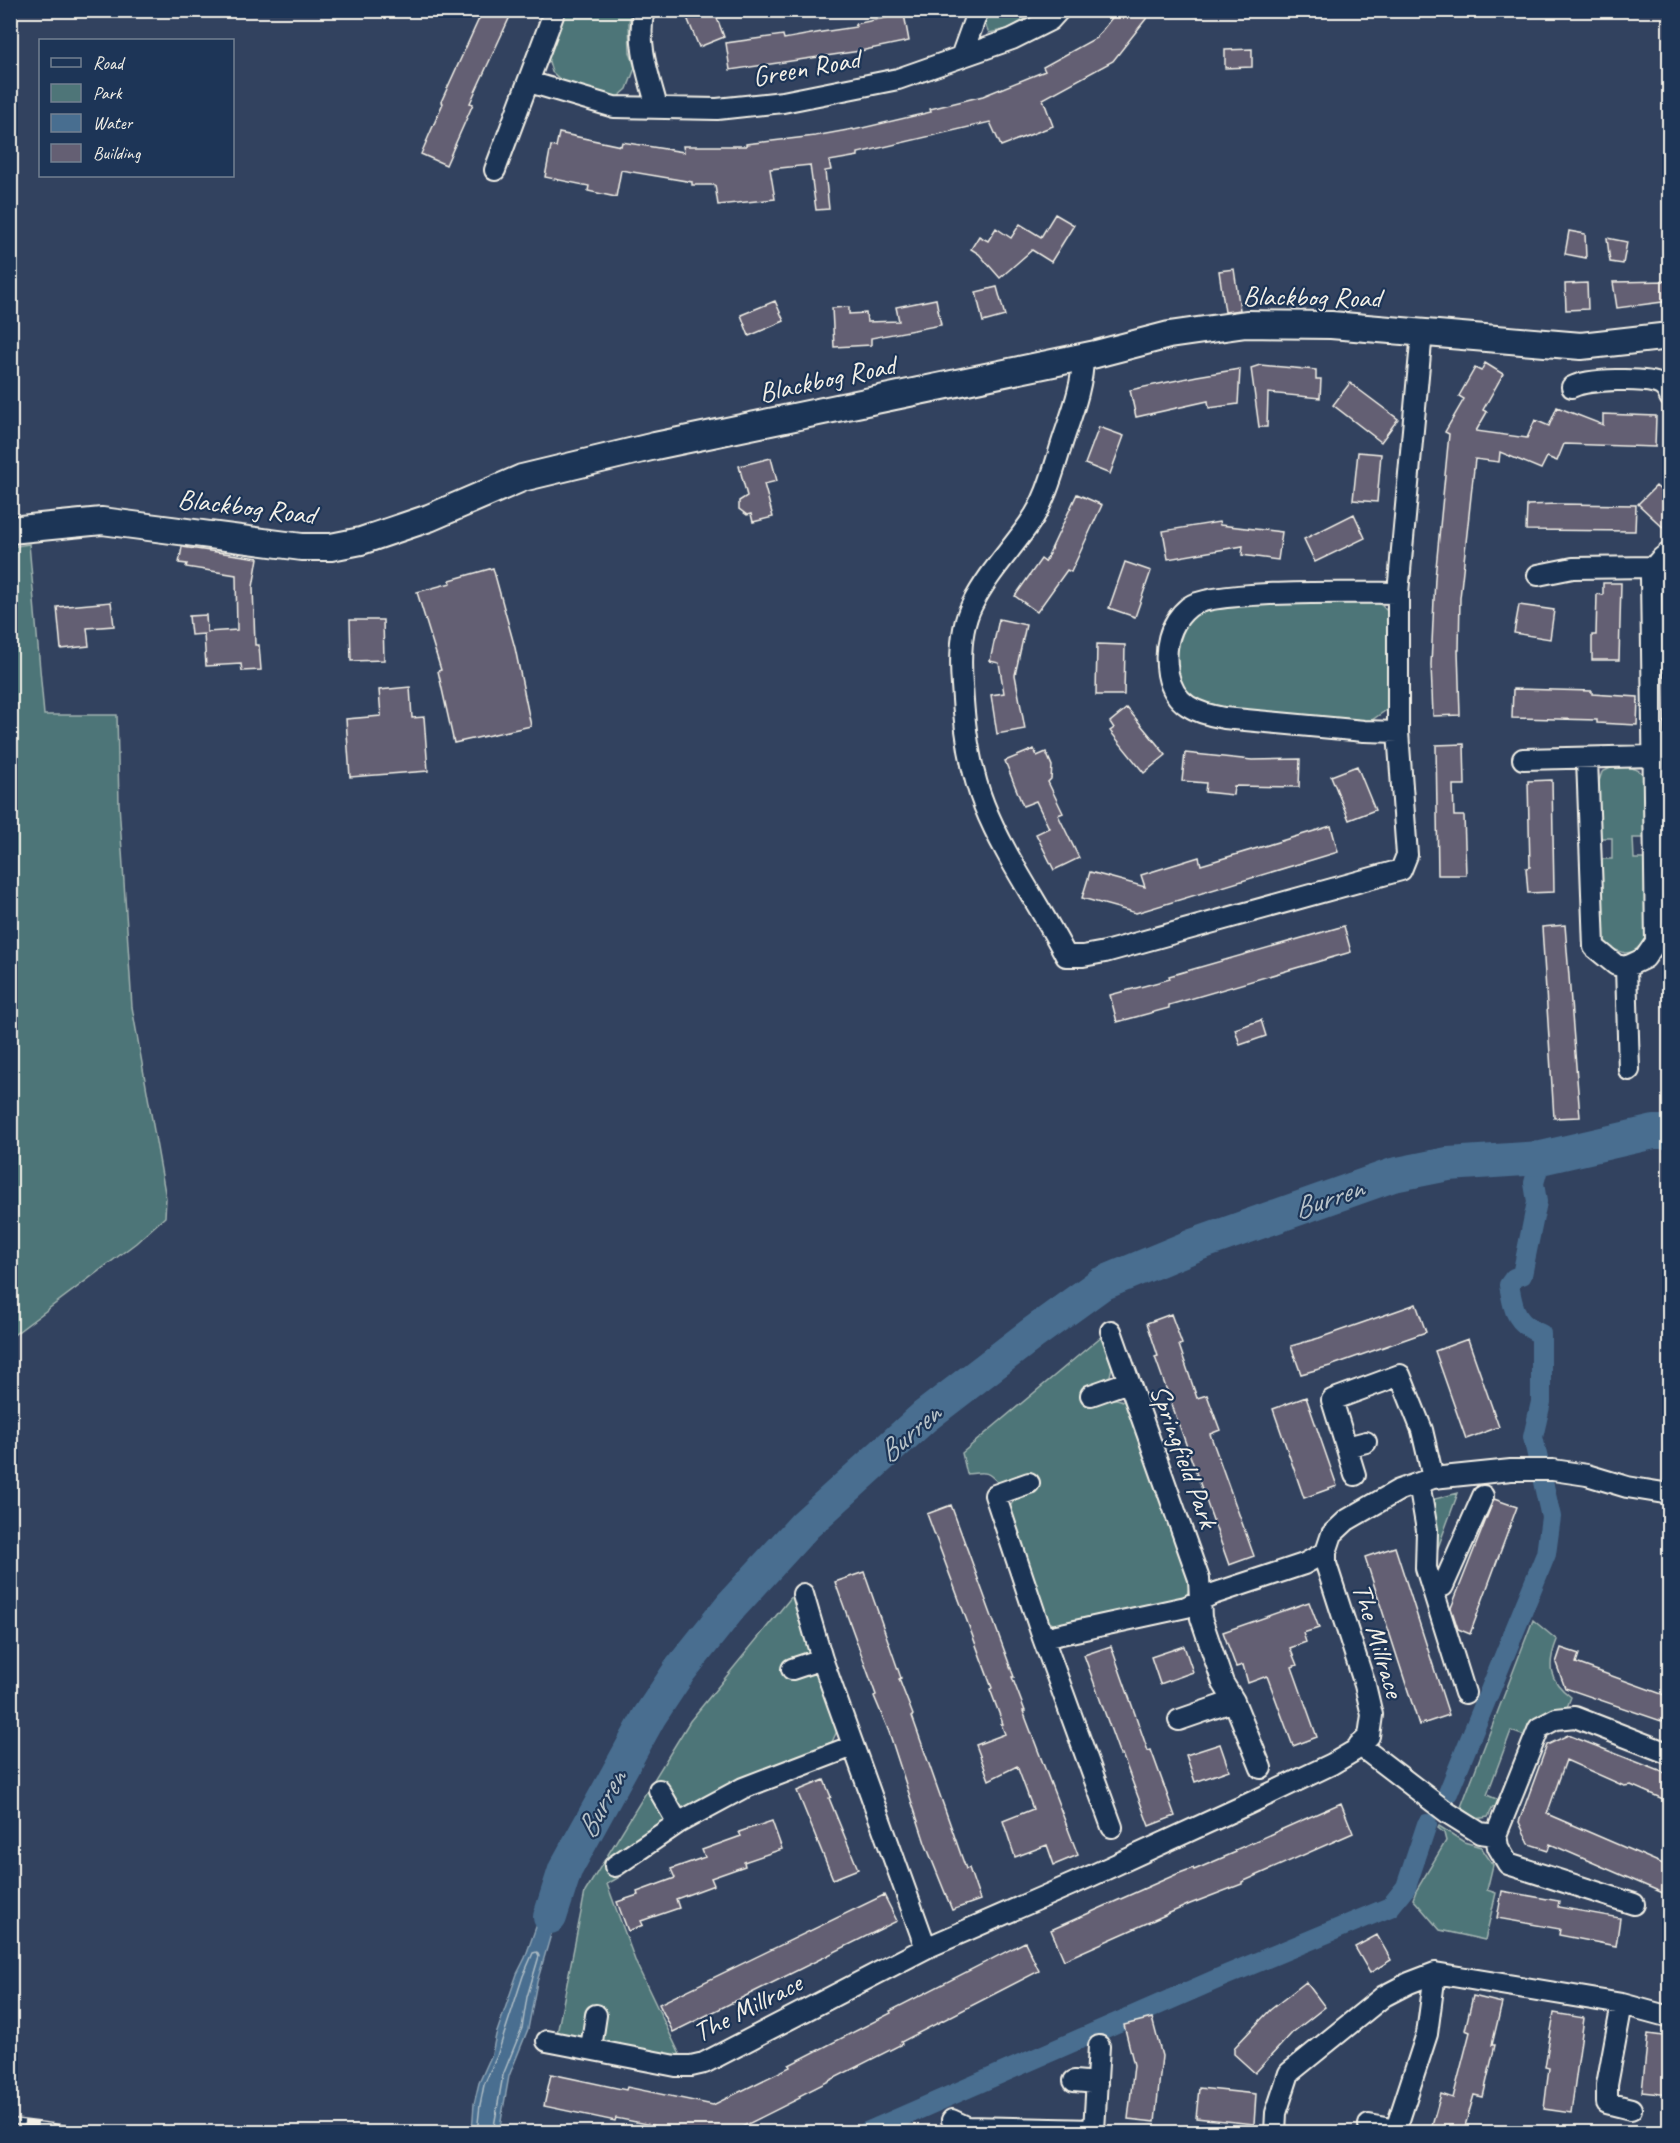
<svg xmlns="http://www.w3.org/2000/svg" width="1680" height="2143" font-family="Caveat,sans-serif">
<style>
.green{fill:#4e7578;stroke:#a1b3b0;stroke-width:1.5}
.water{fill:#486e90;stroke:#8da2b3;stroke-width:1.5}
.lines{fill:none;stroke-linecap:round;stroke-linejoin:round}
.shore{stroke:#afbdc5;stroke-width:1.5}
.canal{stroke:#486e90;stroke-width:20}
.river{stroke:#486e90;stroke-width:34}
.building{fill:#645f73;stroke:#f4f1e8;stroke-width:1.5}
.minor-casing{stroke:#f4f1e8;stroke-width:24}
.tertiary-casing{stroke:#f4f1e8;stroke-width:30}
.minor{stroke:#1d3557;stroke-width:20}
.tertiary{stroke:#1d3557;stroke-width:26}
.rail-casing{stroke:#f4f1e8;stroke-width:7}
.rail{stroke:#1d3557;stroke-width:4.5;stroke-dasharray:14;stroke-linecap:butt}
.labels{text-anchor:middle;stroke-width:4.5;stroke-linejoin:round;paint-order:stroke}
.street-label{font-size:28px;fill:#f4f1e8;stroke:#1d3557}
.water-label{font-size:30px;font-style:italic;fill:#b8c3c9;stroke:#1d3557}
</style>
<rect width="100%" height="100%" fill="#32425f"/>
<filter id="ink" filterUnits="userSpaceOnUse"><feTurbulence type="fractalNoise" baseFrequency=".0167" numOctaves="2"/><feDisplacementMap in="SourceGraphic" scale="12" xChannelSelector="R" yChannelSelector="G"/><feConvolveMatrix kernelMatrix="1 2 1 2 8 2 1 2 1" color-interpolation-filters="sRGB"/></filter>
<g filter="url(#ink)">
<path class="green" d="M562 11H631L629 22 630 52 635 68 627 89 618 97 603 95 562 81 552 72 546 51Z
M987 11H1040L1008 29 989 33 983 19Z
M29 544 44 715H117L119 804 132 1007 166 1198 165 1217 136 1243 11 1337 10 547Z
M1369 599C1380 603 1385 607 1391 617L1392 706 1369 722 1210 709C1203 705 1195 702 1189 697 1165 675 1179 634 1194 612L1221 606Z
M1613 767C1626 767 1636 766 1645 776L1648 838H1633L1634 859H1648V934L1645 941 1633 952 1625 953 1609 948 1603 942 1599 859H1612V838H1599V781L1602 772Z
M1103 1335 1112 1367 1110 1376 1086 1388 1092 1405C1105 1400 1114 1395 1126 1403L1190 1584 1187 1595 1177 1600 1056 1626 1046 1620 1009 1513C1010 1498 1021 1496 1034 1491L1029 1473 999 1484C987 1470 985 1472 967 1474L962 1453Z
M1458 1493 1436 1553V1521L1431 1500Z
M793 1595 838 1729 832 1742 716 1791 611 1858 618 1878 607 1884 636 1963 681 2057 557 2034 585 1892 690 1721Z
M1533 1620 1557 1640C1547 1665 1548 1680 1571 1697L1566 1710 1535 1721 1525 1736 1511 1731 1487 1795 1501 1801 1497 1809 1493 1807 1488 1817 1476 1819 1461 1807Z
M1439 1826 1464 1842 1481 1847 1493 1865 1487 1890 1496 1893 1485 1940 1440 1930 1413 1899 1416 1891 1446 1841 1444 1833 1438 1828Z"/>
<path class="water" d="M1669 1123V1143L1655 1145 1653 1124Z
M558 1872 572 1876 554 1924 537 1982 528 2029 509 2076 499 2132H472L474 2104 479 2083 492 2054 496 2035 517 1974 525 1958 551 1885Z"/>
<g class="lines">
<path class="shore" d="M477 2132 480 2105 484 2085 497 2056 523 1976 533 1953 537 1952 539 1956 527 1997 522 2028 503 2075 493 2132"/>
<path class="canal" d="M1448 1793 1546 1554 1551 1517 1533 1437 1541 1402V1334C1515 1323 1514 1311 1509 1285L1514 1278 1522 1275 1537 1202 1534 1183 1541 1158
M867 2132 1224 1976 1390 1907 1406 1887 1427 1824"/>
<path class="river" d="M550 1917 565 1870 649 1717 680 1670 731 1606 805 1525 924 1417 1032 1334 1101 1284 1195 1245 1393 1175 1448 1164 1541 1158 1654 1132H1670"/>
</g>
<path class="building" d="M483 10H513L470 103 473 104 446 165 421 154 443 103 441 102Z
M684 10H714L724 37 699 47Z
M1118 10H1153L1113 61 1043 99 1053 126 1001 146 990 122 858 153V156L829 161 831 170 825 171 829 209 816 210 810 165 770 169 775 199 718 205 715 185H692V182L621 170 616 197 588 191 589 186 545 177 551 146 556 147 559 133 621 146 622 142 684 152 683 146H746V144L815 136 853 129 854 130 931 112 930 109 983 96 1045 71 1043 67 1096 38Z
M904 14 909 41 860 51 730 70 726 43 783 35 784 39 822 32 856 27 855 24Z
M1252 49V67L1225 68V50Z
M1055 214 1074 225 1051 262 1032 250 1000 278 979 254 971 249 979 236 988 241 996 228 1011 238 1020 224 1041 237Z
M1569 231 1585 234 1586 258 1565 254Z
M1607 238 1627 242 1623 264 1610 262Z
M1234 269 1240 310 1225 312 1219 271Z
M1670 281V301L1617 308 1613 282Z
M1587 283 1588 309 1566 310 1565 284Z
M997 287 1005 316 983 322 976 292Z
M936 299 941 325 871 338V345L834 347 832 308 849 307V314L866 313 867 322 899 321 896 307Z
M775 301 784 321 749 336 741 315Z
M1485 363 1503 374 1483 410 1487 412 1476 431 1527 438 1535 420 1549 426 1557 407 1603 425V414L1656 416 1655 447 1564 444 1557 461 1547 457 1541 469 1500 452 1499 462 1475 459 1460 598 1459 650H1458L1460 715 1433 716 1431 665 1435 578 1449 434 1445 432 1464 399 1459 396 1475 368 1481 371Z
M1260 365 1316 370V379H1321L1320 398 1268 393 1267 427H1259L1251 368Z
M1240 369 1238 404 1209 408 1208 401 1136 417 1130 390 1197 376Z
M1350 383 1398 419 1381 442 1333 405Z
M1099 427 1124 436 1110 474 1085 464Z
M1358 452 1381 454 1377 502 1353 500Z
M771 458 777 481 764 484 773 517 753 522 751 514 747 515 739 509V501L747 496 739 466Z
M1656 486 1670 499V534L1638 504Z
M1077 494 1102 505 1071 572 1067 570 1037 612 1015 596 1041 559 1045 562Z
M1558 504 1636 505 1635 531 1526 530 1527 505Z
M1354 514 1365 538 1315 562 1304 539Z
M1219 522 1220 525 1282 532 1278 560 1242 555 1243 546 1168 559 1163 531Z
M182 547 258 558 253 587 255 645H259L261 670 242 671 241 664 206 666 204 634 191 635 189 616 206 615 207 632 237 630 236 575 186 567 187 564 179 563Z
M1125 562 1151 571 1135 617 1109 608Z
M493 568 515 648 531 726 454 743 438 671 441 670 417 592 451 583 450 580Z
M1603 583H1621L1619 660H1592V635H1596L1597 594 1603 595Z
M111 602 114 626 87 628 89 646 61 649 57 607Z
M1519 605 1554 610 1550 639 1514 633Z
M999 619 1026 625 1015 675 1025 729 997 734 991 695 1004 693 999 663 990 661Z
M350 620H383L384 660 351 661Z
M1097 644 1125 645 1124 695H1096Z
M410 687 412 718 424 717 428 771 350 777 346 719 381 716 379 690Z
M1513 689 1592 691V694L1638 697 1637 725 1597 723V720L1512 718Z
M1127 708 1166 755 1144 773 1110 731 1114 728 1110 722Z
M1464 744 1465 785H1453L1454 816H1464L1466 875H1438L1436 745Z
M1034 749 1037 756 1046 752 1052 766 1051 779 1048 782 1063 813 1058 815 1079 858 1054 870 1036 834 1049 828 1036 801 1023 806 1005 761Z
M1185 753 1252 760 1300 759 1299 787 1234 786 1233 795 1205 792 1206 783 1182 781Z
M1357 766 1375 810 1349 820 1331 776Z
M1552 780 1554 892 1528 893 1526 868 1530 867 1528 781Z
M1331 826 1338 852 1136 913 1082 898 1090 872 1145 887 1141 875 1199 857 1201 865Z
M1565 925 1580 1117 1554 1118 1542 927Z
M1344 926 1351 952 1169 1005V1008L1117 1022 1110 995 1170 979 1169 976Z
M1261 1020 1266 1036 1240 1045 1235 1029Z
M1416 1304 1426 1332 1330 1366 1301 1374 1291 1346 1319 1338Z
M1171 1314 1182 1344 1179 1345 1197 1398 1207 1395 1220 1430 1210 1434 1254 1556 1229 1565 1155 1357 1158 1356 1147 1323Z
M1468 1339 1499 1427 1466 1439 1435 1351Z
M1306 1397 1337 1486 1304 1498 1273 1409Z
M1494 1499 1517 1507 1470 1634 1458 1629 1451 1608Z
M951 1505 1014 1677H1012L1025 1711H1023L1078 1855 1054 1865 1047 1845 1015 1857 1003 1821 1033 1809 1017 1766 989 1780 976 1745 1005 1734 1001 1724H1003L990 1689 992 1688 927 1514Z
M1395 1547 1449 1715 1419 1725 1365 1557Z
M864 1572 901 1678 899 1679 913 1715 912 1716 966 1869 969 1868 980 1900 952 1910 925 1843 889 1732 874 1696 876 1695 835 1582Z
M1309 1602 1319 1628 1303 1633 1306 1642 1290 1648 1297 1665 1292 1667 1317 1737 1293 1746 1267 1676 1248 1683 1243 1665 1236 1667 1223 1632Z
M1111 1646 1141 1731 1148 1751 1151 1750 1175 1816 1149 1826 1122 1754 1120 1755 1084 1655Z
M1184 1646 1193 1672 1160 1684 1151 1657Z
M1561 1648 1579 1654 1576 1663 1670 1697V1724L1565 1688 1556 1663Z
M1568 1735 1670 1775V1802L1631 1785 1624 1786 1566 1760 1547 1814 1670 1867V1896L1550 1844 1548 1850 1529 1844 1519 1822 1520 1819 1547 1745Z
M1220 1744 1229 1770 1195 1782 1186 1755Z
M824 1780 831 1797 829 1798 858 1869 833 1879 797 1791Z
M1341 1803 1353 1833 1242 1882V1884L1190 1904 1064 1960 1051 1930 1177 1874 1193 1868 1194 1870 1236 1852 1235 1850Z
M772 1821 782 1849 744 1862 745 1866 711 1878 714 1885 676 1899 679 1908 641 1921 643 1925 628 1931 617 1902 638 1895 637 1892 675 1878 671 1869 705 1857 702 1850 741 1836 739 1832Z
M1502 1891 1559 1901 1558 1907 1620 1918 1616 1946 1559 1935 1560 1929 1497 1918Z
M884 1895 897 1921 673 2032 659 2004Z
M1377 1935 1391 1960 1370 1973 1355 1947Z
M1025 1942 1039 1971 901 2042 902 2044 799 2096 800 2098 730 2133 687 2132 616 2118 615 2121 544 2106 551 2074 626 2090 627 2087 713 2105 790 2067 789 2065 891 2013 890 2011Z
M1306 1982 1325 2007 1292 2033 1255 2073 1234 2054V2048L1270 2010Z
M1473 1996 1502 2003 1492 2045H1495L1483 2097 1474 2095 1463 2133H1430L1441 2094 1453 2098 1470 2032 1465 2030Z
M1554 2013 1584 2018 1571 2113 1544 2109 1549 2068 1545 2067Z
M1152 2018 1162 2056 1155 2122 1128 2119 1134 2065 1124 2025Z
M1648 2034 1670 2037V2095L1642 2092Z
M1199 2088 1256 2094 1254 2124 1196 2118Z"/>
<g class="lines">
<g class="minor-casing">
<path id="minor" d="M644 10C636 42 649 77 657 107
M961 57 978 10
M529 82 614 107 717 109 783 102 898 79 1012 39 1050 20 1059 10
M495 170 555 10
M1083 357C1083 385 1072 413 1063 440 1054 468 1047 499 1029 524 1010 551 987 575 972 605 960 628 960 659 962 685 964 724 969 767 984 805 1005 858 1040 905 1066 956H1083L1105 952 1401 870 1407 855 1398 732V593L1422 332
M1572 387C1587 379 1647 377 1661 385 1666 388 1668 392 1670 397
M1538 575 1573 568 1654 567
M1398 593C1361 593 1212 589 1189 607 1168 624 1164 650 1168 674 1174 705 1196 713 1224 718L1364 731 1398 732
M1523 759 1653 756
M1587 759 1594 947 1616 965 1626 967
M1629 1070 1626 967 1645 958 1656 942 1651 577C1654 565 1659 559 1670 552
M1111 1331 1199 1579 1201 1618 1223 1683 1234 1701 1261 1768
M1091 1395 1128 1382
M1347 1447 1366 1442
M1355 1475 1332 1400 1400 1375 1422 1430 1433 1478
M1029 1483 995 1495 1043 1638 1112 1827
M1419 1483 1427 1530 1426 1568 1432 1587 1443 1586 1483 1496
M1432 1587 1465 1693
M803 1594 822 1659 926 1948
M1043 1638 1186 1607 1213 1594 1304 1564 1326 1552
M792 1669 822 1659
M1179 1720 1234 1701
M1359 1745 1448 1813 1480 1833 1496 1835
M659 1790 678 1823
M615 1866 678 1823 743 1788 853 1746
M1634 1904 1508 1864 1498 1847 1496 1835 1539 1728 1556 1719 1575 1717 1670 1754
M1622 2004 1607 2085V2103L1631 2109
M547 2041 676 2066H691L704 2063 926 1948 1091 1876 1248 1804 1332 1764 1354 1751 1369 1736 1372 1715 1365 1685 1326 1564V1552L1332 1534 1347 1520 1399 1490 1433 1478 1511 1470H1553L1587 1475 1627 1487 1670 1494
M591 2048 596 2015
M1074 2081 1097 2083
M952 2120 967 2127 1094 2130 1099 2046
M1369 2125 1396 2130
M1275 2132 1276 2113 1289 2073 1384 1996 1409 1983 1435 1973 1622 2004 1670 2017
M1395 2132 1427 2034 1435 1973"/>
</g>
<g class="tertiary-casing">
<path id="tertiary" d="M10 530 102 521 302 547H331L361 541 429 518 522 478 655 446 1096 354 1169 335 1246 324 1331 325 1581 346 1670 336"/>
</g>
<use href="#minor" class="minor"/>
<use href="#tertiary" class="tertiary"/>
<g class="rail-casing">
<path id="rail" d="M10 2121 99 2132"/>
</g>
<use href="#rail" class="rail"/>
</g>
</g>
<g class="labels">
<g class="street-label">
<text transform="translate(806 67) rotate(-10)" y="10">Green Road</text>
<text transform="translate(1312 296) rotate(1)" y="10">Blackbog Road</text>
<text transform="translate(827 378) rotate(-12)" y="10">Blackbog Road</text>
<text transform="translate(247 506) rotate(7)" y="10">Blackbog Road</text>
<text transform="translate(1185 1456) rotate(70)" y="10">Springfield Park</text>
<text transform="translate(1379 1640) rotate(73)" y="10">The Millrace</text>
<text transform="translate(747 2007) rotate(-27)" y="10">The Millrace</text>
</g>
<g class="water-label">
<text transform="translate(1328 1198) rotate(-19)" y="10">Burren</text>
<text transform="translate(909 1433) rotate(-41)" y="10">Burren</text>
<text transform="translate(601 1804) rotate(-61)" y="10">Burren</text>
</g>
</g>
<rect width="1680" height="2143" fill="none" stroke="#1d3557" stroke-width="36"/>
<rect x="18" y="18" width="1644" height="2107" fill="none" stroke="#f4f1e8" stroke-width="2" filter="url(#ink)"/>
<rect x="39" y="39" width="195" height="138" fill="#1d3557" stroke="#738091" stroke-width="1.5"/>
<rect x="51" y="58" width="30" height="9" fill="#1d3557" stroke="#738091" stroke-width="1.5"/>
<text x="93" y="69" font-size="18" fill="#f4f1e8">Road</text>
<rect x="51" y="84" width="30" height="18" fill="#4e7578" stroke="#738091" stroke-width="1.5"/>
<text x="93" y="99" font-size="18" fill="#f4f1e8">Park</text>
<rect x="51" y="114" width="30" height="18" fill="#486e90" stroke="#738091" stroke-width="1.5"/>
<text x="93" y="129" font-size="18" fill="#f4f1e8">Water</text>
<rect x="51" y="144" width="30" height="18" fill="#645f73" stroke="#738091" stroke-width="1.5"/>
<text x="93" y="159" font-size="18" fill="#f4f1e8">Building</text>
</svg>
